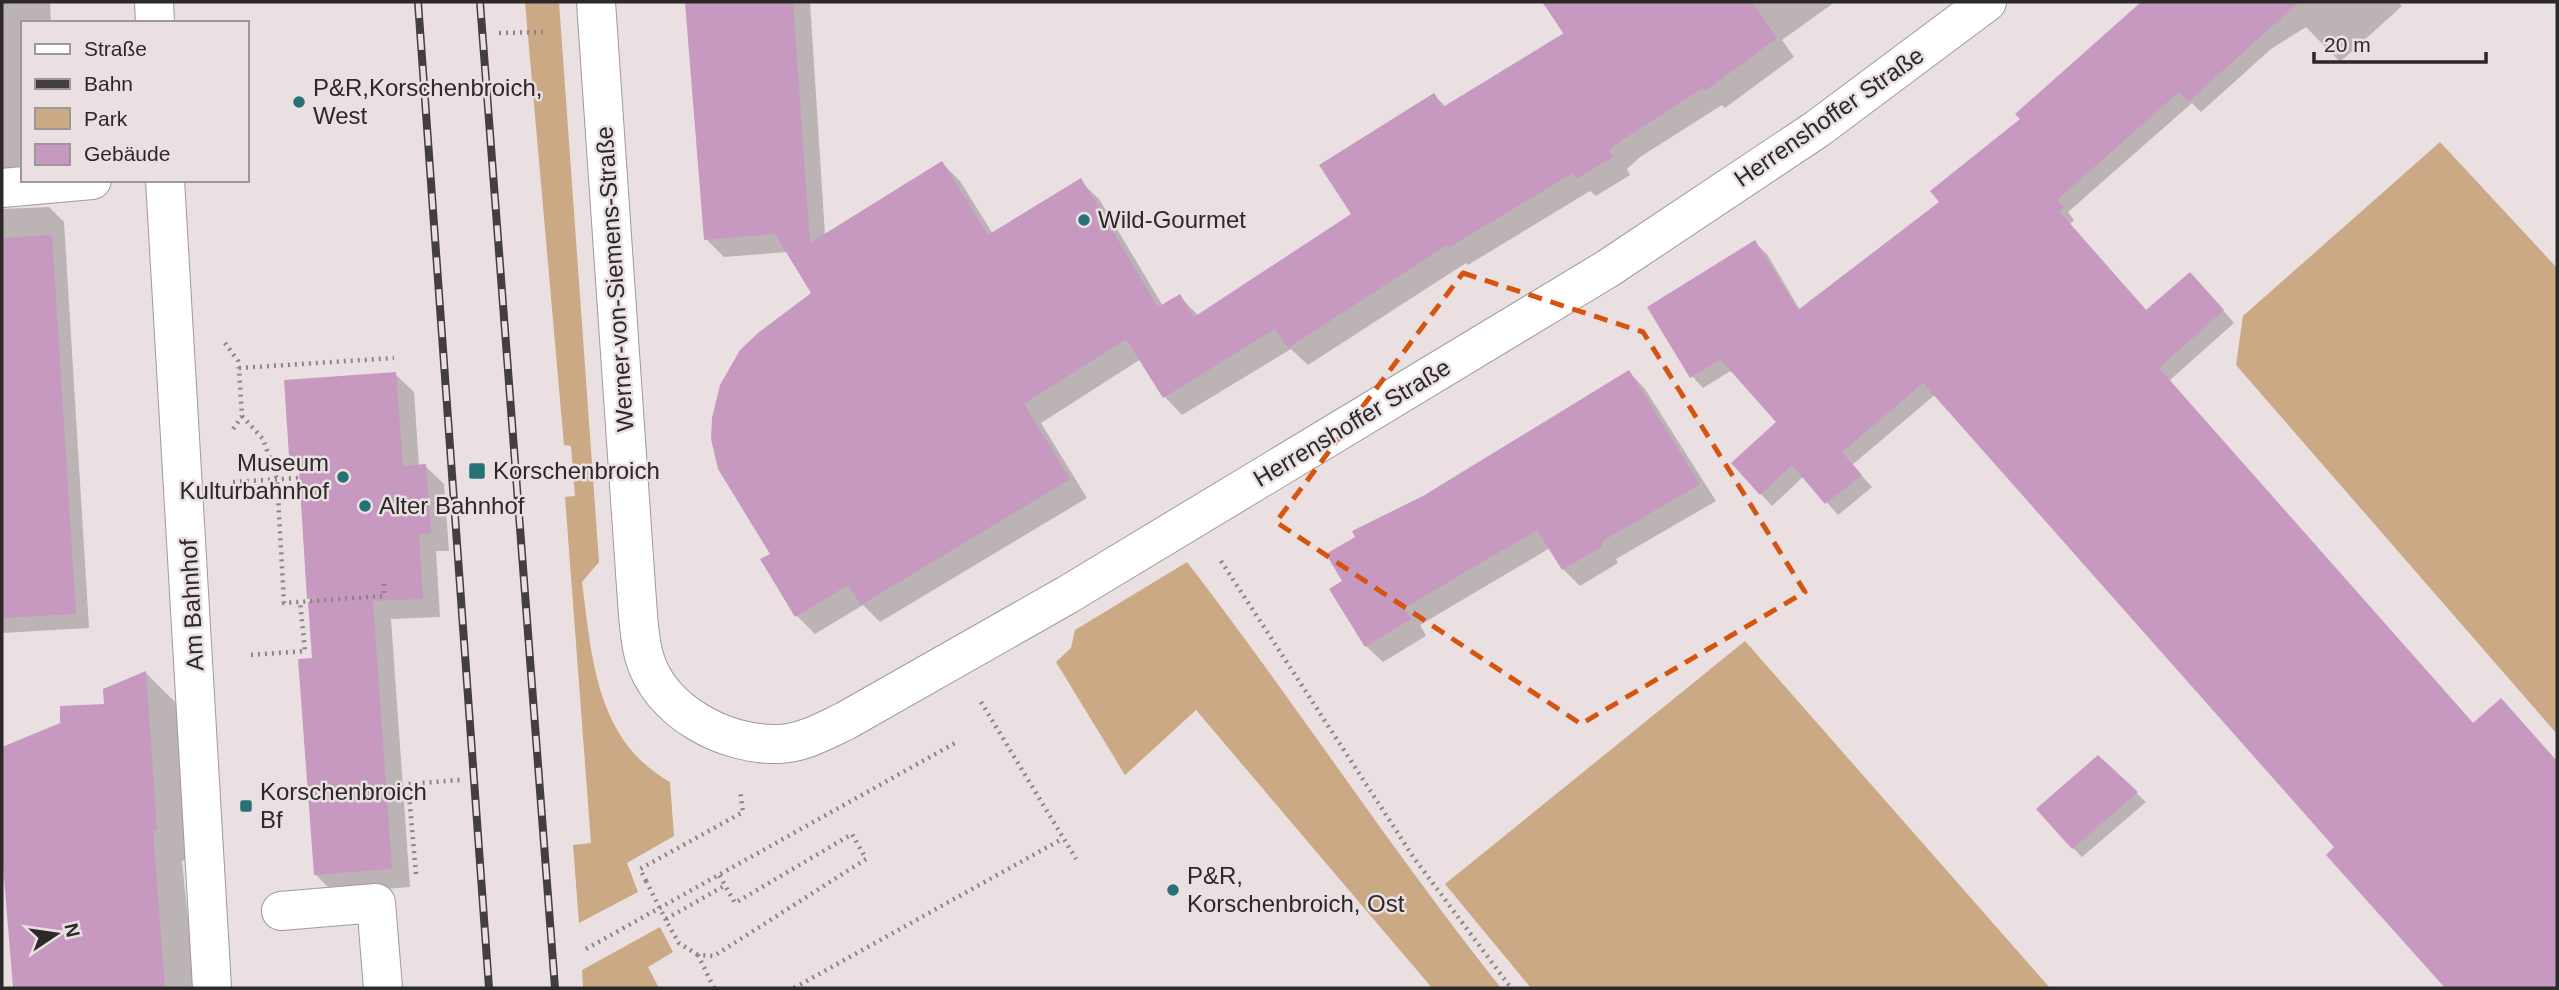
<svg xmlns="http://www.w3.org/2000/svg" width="2559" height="990" font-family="Arial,sans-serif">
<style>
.green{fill:#cba984}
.shadow{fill:#0003}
.building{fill:#c799c0}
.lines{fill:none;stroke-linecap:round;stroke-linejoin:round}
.minor-casing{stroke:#a1999a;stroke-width:40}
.path{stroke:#8b8586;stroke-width:4.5;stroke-dasharray:2 5;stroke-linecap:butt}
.minor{stroke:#fff;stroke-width:38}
.rail-casing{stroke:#433f40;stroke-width:8}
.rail{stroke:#eae0e2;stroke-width:5;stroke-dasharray:16;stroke-linecap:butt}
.path-bridge{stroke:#8b8586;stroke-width:4.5;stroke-dasharray:2 5;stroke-linecap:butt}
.marked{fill:none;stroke:#d5540f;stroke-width:5;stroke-dasharray:14 9;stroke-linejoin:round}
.poi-dot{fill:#267176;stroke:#eae0e2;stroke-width:2.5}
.labels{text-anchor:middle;stroke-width:5;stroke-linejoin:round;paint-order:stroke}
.poi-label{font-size:24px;fill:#2c2929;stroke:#eae0e2;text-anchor:start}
.street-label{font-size:24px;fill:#2c2929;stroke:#eae0e2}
</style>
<rect width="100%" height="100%" fill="#eae0e2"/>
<path class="green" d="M525 2H559L599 562 582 582C592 658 596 740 670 782L674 836 627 863 638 892 579 923 573 845 591 843 565 497 575 496 571 446 564 445Z
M2440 142 2557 268V734L2236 365 2243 316Z
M1187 562C1295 702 1391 850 1501 988H1432L1196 710 1125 775 1056 662 1071 648 1075 630Z
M1745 641 2050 988H1531L1445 884Z
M660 927 673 952 648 967 659 988H583L582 970Z"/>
<path class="shadow" d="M2 2H50L51 23H23V180L2 187Z
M687 2H810L825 235 942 163 960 181 993 234 1080 181 1099 199 1163 306 1179 296 1199 316 1353 215 1434 95 1446 107 1564 35 1543 2H1609L1615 11 1628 2H1835L1782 40 1794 57 1725 108 1722 105 1640 157 1627 169 1630 175 1596 196 1590 191 1468 265 1466 263 1308 365 1291 349 1182 415 1164 396 1141 359 1041 423 1087 498 880 622 863 605 815 634 797 616 772 555 813 294 788 252 724 257 706 239Z
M2165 2H2398L2402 6 2340 62 2306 27 2271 49 2201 112 2192 103 2068 212 2074 220 2070 224 2147 311 2202 286 2234 323 2169 381 2474 724 2512 712 2557 764V988H2448L2329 855 2337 848 1936 394 1852 465 1872 487 1838 515 1804 476 1772 506 1761 494 1778 422 1732 370 1703 388 1692 376 1755 243 1767 254 1800 310 1941 202Z
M49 207 64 222 89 628 2 633V209Z
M1629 372 1645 389 1716 501 1616 559 1618 563 1580 586 1563 569 1550 548 1420 625 1426 636 1383 662 1366 646 1344 582 1424 497Z
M395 374 414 392 419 466H425L444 484 449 551H436L440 617 391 619 410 887 334 893 315 874 313 602 309 598 300 465 291 455Z
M146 673 176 703 186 860 182 861 195 988H15L7 869 2 864V749L106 706Z
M2098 758 2146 802 2082 857 2073 848Z"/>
<path class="building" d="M685 2H793L810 243 942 161 988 235 1081 178 1158 307 1180 294 1194 317 1351 214 1319 165 1434 93 1443 107 1564 33 1542 2H1752L1777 38 1705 91 1703 88 1622 140 1609 150 1613 157 1576 179 1573 173 1448 248 1447 245 1288 348 1275 329 1163 398 1126 339 1024 404 1070 479 861 605 848 585 795 617 760 559 770 554 718 469 711 439 712 418 720 385 740 350 758 333 811 293 775 234 704 240Z
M2141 2H2299L2188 102 2179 92 2057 200 2064 207 2059 211 2146 310 2190 272 2224 310 2159 368 2473 723 2501 698 2557 761V988H2445L2326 855 2334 847 1923 383 1842 452 1862 475 1825 504 1792 465 1760 495 1731 463 1776 422 1720 359 1690 378 1647 307 1755 240 1798 310 1939 202 1930 191 2020 119 2015 114Z
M52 235 76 614 2 618V238Z
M1629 370 1700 484 1601 542 1603 546 1562 570 1537 530 1404 608 1411 619 1365 647 1329 589 1342 581 1326 554 1355 537 1352 531 1423 496Z
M396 372 403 466 426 464 431 533 419 534 423 599 373 601 392 869 314 875 298 659 312 658 308 602 316 598 307 599 298 456H289L284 380Z
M146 671 157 830 153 831 165 988H13L2 854V747L60 723V706L104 704 103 689Z
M2098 755 2138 792 2072 849 2036 809Z"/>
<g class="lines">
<g class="minor-casing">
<path id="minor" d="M154 2 155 23
M596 2 636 587C638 610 638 634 644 656 659 711 725 746 779 744 803 743 824 731 845 721L1067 595 1607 269 1817 129 1987 2
M165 180 212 988
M2 188 92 180
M281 911 376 903 383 988"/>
</g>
<path class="path" d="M499 33 546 32
M225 343 238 361 239 368 242 416 231 432
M239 368 394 358
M242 416 263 439 277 479 284 603 384 596V581
M233 482 299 478
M1221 561 1414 858 1511 988
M251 655 305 651 300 602
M981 702 1076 859
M416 874 408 784 460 780
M646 881 640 869 743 812 740 791
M666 919 724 886
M668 924 679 943 698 955
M586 949 955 743
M714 988 698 955 714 956 866 859 852 834 735 903 719 875
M794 988 1062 839"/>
<use href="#minor" class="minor"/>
<g class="rail-casing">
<path id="rail" d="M418 2 489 988
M480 2 555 988"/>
</g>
<use href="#rail" class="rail"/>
<path class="path-bridge" d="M646 881 668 924"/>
</g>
<path class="marked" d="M1463 273 1643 332 1805 592 1581 724 1276 522Z"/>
<g class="poi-dot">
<circle cx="299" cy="102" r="7"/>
<circle cx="1084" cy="220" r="7"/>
<rect x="468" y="462" width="18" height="18" rx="3.5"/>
<circle cx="343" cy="477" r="7"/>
<circle cx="365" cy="506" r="7"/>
<rect x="239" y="799" width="14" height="14" rx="3.5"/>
<circle cx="1173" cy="890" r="7"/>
</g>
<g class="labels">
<g class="poi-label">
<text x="313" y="96">P&amp;R,Korschenbroich,<tspan x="313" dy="28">West</tspan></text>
<text x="1098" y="228">Wild-Gourmet</text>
<text x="329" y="471" text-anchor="end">Museum<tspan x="329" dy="28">Kulturbahnhof</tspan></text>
<text x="493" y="479">Korschenbroich</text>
<text x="379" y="514">Alter Bahnhof</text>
<text x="260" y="800">Korschenbroich<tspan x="260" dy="28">Bf</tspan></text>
<text x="1187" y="884">P&amp;R,<tspan x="1187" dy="28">Korschenbroich, Ost</tspan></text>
</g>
<g class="street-label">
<text transform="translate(1829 117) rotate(-35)" y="8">Herrenshoffer Straße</text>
<text transform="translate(615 279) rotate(-94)" y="8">Werner-von-Siemens-Straße</text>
<text transform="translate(1352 423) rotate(-31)" y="8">Herrenshoffer Straße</text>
<text transform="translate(192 605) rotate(-93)" y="8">Am Bahnhof</text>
</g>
</g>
<rect width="2559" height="990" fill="none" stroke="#2c2929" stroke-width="7"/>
<rect x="21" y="21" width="228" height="161" fill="#eae0e2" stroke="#9e9798" stroke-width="2"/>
<rect x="35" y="44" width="35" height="10" fill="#ffffff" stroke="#9e9798" stroke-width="2"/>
<text x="84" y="56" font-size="21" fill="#2c2929">Straße</text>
<rect x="35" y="79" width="35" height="10" fill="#433f40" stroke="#9e9798" stroke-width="2"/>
<text x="84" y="91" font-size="21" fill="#2c2929">Bahn</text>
<rect x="35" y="108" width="35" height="21" fill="#cba984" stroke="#9e9798" stroke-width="2"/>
<text x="84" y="126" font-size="21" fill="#2c2929">Park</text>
<rect x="35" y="144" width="35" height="21" fill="#c799c0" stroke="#9e9798" stroke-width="2"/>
<text x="84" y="161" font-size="21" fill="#2c2929">Gebäude</text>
<g transform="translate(56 934) rotate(77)" stroke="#eae0e2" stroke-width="5" paint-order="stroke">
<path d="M0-5L12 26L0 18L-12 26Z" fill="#2c2929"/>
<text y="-10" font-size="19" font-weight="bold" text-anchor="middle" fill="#2c2929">N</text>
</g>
<path d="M2314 52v10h172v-10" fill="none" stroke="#2c2929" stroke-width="3.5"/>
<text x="2324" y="52" font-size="21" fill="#2c2929" stroke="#eae0e2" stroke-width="5" paint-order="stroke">20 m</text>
</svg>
